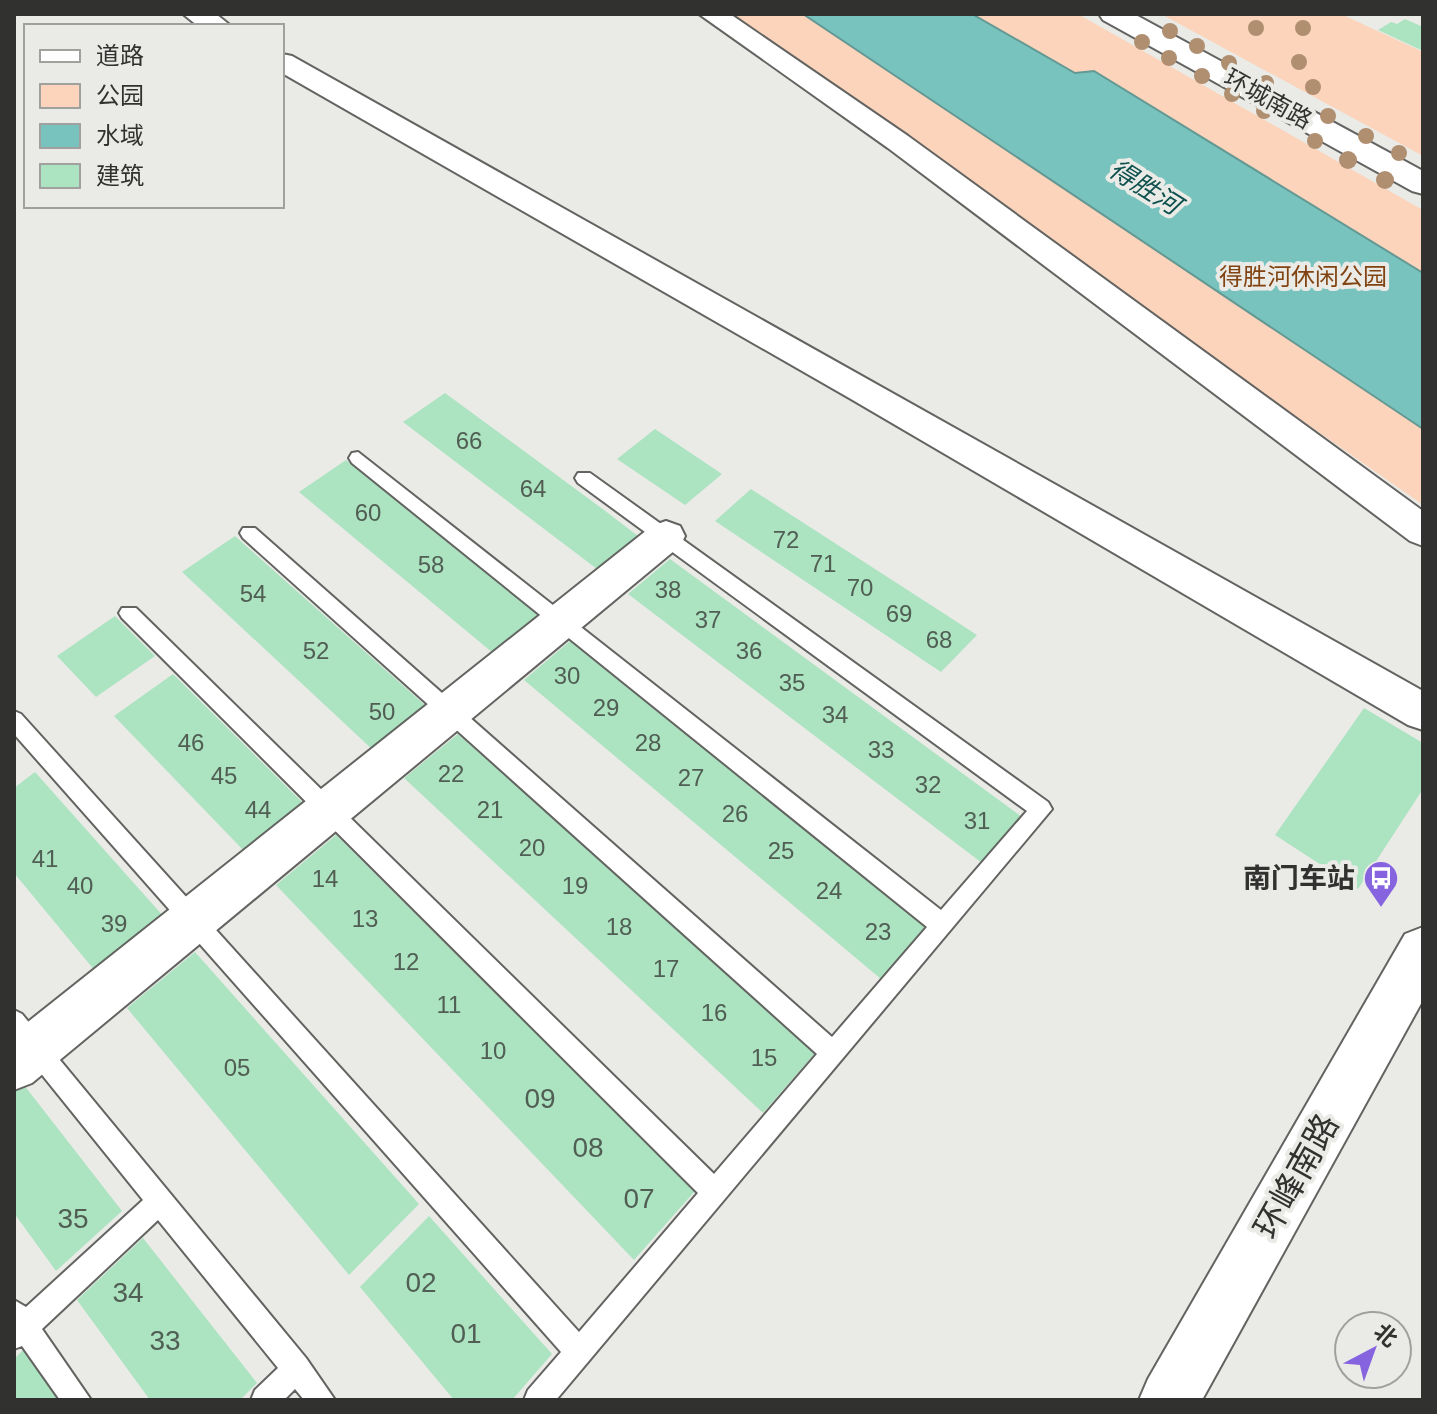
<svg xmlns="http://www.w3.org/2000/svg" width="1437" height="1414" font-family="Helvetica,'Noto Sans SC',sans-serif">
<style>
.green{fill:#fbd4bb}
.water{fill:#78c3be;stroke:#639893;stroke-width:2}
.building{fill:#ace3c0}
.lines{fill:none;stroke-linecap:round;stroke-linejoin:round}
.lane-casing{stroke:#636461;stroke-width:4}
.street-casing{stroke:#636461;stroke-width:4}
.secondary-casing{stroke:#636461;stroke-width:4}
.lane{fill:#fff;fill-rule:evenodd}
.street{fill:#fff;fill-rule:evenodd}
.secondary{fill:#fff;fill-rule:evenodd}
.tree{fill:#b08f71}
.labels{text-anchor:middle;stroke-width:8;stroke-linejoin:round;paint-order:stroke}
.far-street-label{font-size:24px;fill:#313230;stroke:#eaebe7}
.far-park-label{font-size:24px;fill:#814311;stroke:#eaebe7}
.number-label{font-size:24px;fill:#505e54}
.far-water-label{font-size:26px;font-style:italic;fill:#0f514e;stroke:#eaebe7}
.poi-label{font-size:28px;font-weight:bold;fill:#313230;stroke:#eaebe7;text-anchor:end}
.near-number-label{font-size:28px;fill:#505e54}
.near-street-label{font-size:34px;fill:#313230;stroke:#eaebe7}
</style>
<rect width="100%" height="100%" fill="#eaebe7"/>
<path class="green" d="M730 14H1078L1423 210V505L1092 274Z
M1161 14H1341L1423 52V156Z"/>
<path class="water" d="M803 14H972L1075 73 1094 71 1423 273V429Z"/>
<path class="building" d="M1405 19 1423 27V51L1378 30 1391 22 1397 24Z
M445 393 604 510 638 536 597 569 403 422Z
M655 429 722 474 685 505 617 459Z
M346 460 539 616 493 653 299 492Z
M751 489 937 609 977 635 941 672 715 521Z
M235 536 426 706 373 750 182 572Z
M670 559 1022 817 982 863 628 594Z
M115 616 155 656 96 697 57 656Z
M570 641 927 927 881 979 524 680Z
M173 674 304 804 245 852 114 716Z
M1364 708 1423 743V789L1358 889 1275 835Z
M458 734 816 1052 763 1113 404 778Z
M35 772 164 917 96 972 14 873V788Z
M336 835 695 1191 634 1260 276 885Z
M195 952 419 1204 349 1275 127 1008Z
M24 1085 122 1211 56 1271 14 1213V1093Z
M429 1216 552 1354 512 1400H454L360 1287Z
M143 1238 257 1383 240 1400H150L77 1300Z
M26 1347 64 1400H14V1359Z"/>
<g class="lines">
<g class="lane-casing">
<path id="lane" d="M358 452 941 910 1027 811 578 483 575 478 578 473H590L1048 802 1052 809 556 1400H524L528 1390 561 1352 14 734V711L21 714 579 1332 698 1193 122 618 119 613 122 608H136L714 1174 817 1054 243 538 240 533 243 528H255L832 1037 927 927 352 463 349 458 352 453Z
M14 1010 22 1014 306 1358 335 1400H304L295 1389 284 1400H251L255 1390 278 1368 158 1220 42 1329 91 1400H60L22 1346 14 1349V1300L26 1307 143 1200 14 1040Z"/>
</g>
<g class="street-casing">
<path id="street" d="M183 14H216L231 26H198Z
M699 14H730L908 136 1423 511V546L1410 541 888 148Z
M282 54 292 56 1423 691V730L1408 725 851 399 282 73Z
M666 521 680 526 685 536 680 546 32 1083 14 1090V1033L652 526Z"/>
</g>
<g class="secondary-casing">
<path id="secondary" d="M1099 14H1134L1423 171V194L1412 191 1103 20Z
M1423 927V1000L1202 1400H1139L1148 1379 1405 934Z"/>
</g>
<use href="#lane" class="lane"/>
<use href="#street" class="street"/>
<use href="#secondary" class="secondary"/>
</g>
<g class="tree">
<circle cx="1256" cy="28" r="8"/>
<circle cx="1303" cy="28" r="8"/>
<circle cx="1170" cy="31" r="8"/>
<circle cx="1142" cy="42" r="8"/>
<circle cx="1197" cy="46" r="8"/>
<circle cx="1169" cy="58" r="8"/>
<circle cx="1299" cy="62" r="8"/>
<circle cx="1229" cy="63" r="8"/>
<circle cx="1202" cy="76" r="8"/>
<circle cx="1266" cy="83" r="8"/>
<circle cx="1313" cy="87" r="8"/>
<circle cx="1232" cy="94" r="8"/>
<circle cx="1264" cy="111" r="8"/>
<circle cx="1328" cy="116" r="8"/>
<circle cx="1366" cy="136" r="8"/>
<circle cx="1315" cy="141" r="8"/>
<circle cx="1399" cy="153" r="8"/>
<circle cx="1348" cy="160" r="9"/>
<circle cx="1385" cy="180" r="9"/>
</g>
<defs>
<g id="bus-pin" transform="scale(1.8)"><path d="M0 17L-7.5 6A9.5 9.5 0 1 1 7.5 6Z" fill="#8664df" stroke="#eaebe7"/><path d="M-5-6H5V4H4V6H2V4H-2V6H-4V4H-5ZM-3.5-4V0h7V-4ZM-3.5 1.2v1.5H-2V1.2ZM2 1.2v1.5H3.5V1.2Z" fill="#fff"/></g>
</defs>
<g fill-rule="evenodd">
<use href="#bus-pin" x="1381" y="878"/>
</g>
<g class="labels">
<g class="far-street-label">
<text transform="translate(1268 99) rotate(29)" y="8">环城南路</text>
</g>
<g class="far-park-label">
<text x="1303" y="285">得胜河休闲公园</text>
</g>
<g class="number-label">
<text x="469" y="449">66</text>
<text x="533" y="497">64</text>
<text x="368" y="521">60</text>
<text x="786" y="548">72</text>
<text x="823" y="572">71</text>
<text x="431" y="573">58</text>
<text x="860" y="596">70</text>
<text x="668" y="598">38</text>
<text x="253" y="602">54</text>
<text x="899" y="622">69</text>
<text x="708" y="628">37</text>
<text x="939" y="648">68</text>
<text x="316" y="659">52</text>
<text x="749" y="659">36</text>
<text x="567" y="684">30</text>
<text x="792" y="691">35</text>
<text x="606" y="716">29</text>
<text x="382" y="720">50</text>
<text x="835" y="723">34</text>
<text x="191" y="751">46</text>
<text x="648" y="751">28</text>
<text x="881" y="758">33</text>
<text x="451" y="782">22</text>
<text x="224" y="784">45</text>
<text x="691" y="786">27</text>
<text x="928" y="793">32</text>
<text x="258" y="818">44</text>
<text x="490" y="818">21</text>
<text x="735" y="822">26</text>
<text x="977" y="829">31</text>
<text x="532" y="856">20</text>
<text x="781" y="859">25</text>
<text x="45" y="867">41</text>
<text x="325" y="887">14</text>
<text x="80" y="894">40</text>
<text x="575" y="894">19</text>
<text x="829" y="899">24</text>
<text x="365" y="927">13</text>
<text x="114" y="932">39</text>
<text x="619" y="935">18</text>
<text x="878" y="940">23</text>
<text x="406" y="970">12</text>
<text x="666" y="977">17</text>
<text x="449" y="1013">11</text>
<text x="714" y="1021">16</text>
<text x="493" y="1059">10</text>
<text x="764" y="1066">15</text>
<text x="237" y="1076">05</text>
</g>
<g class="far-water-label">
<text transform="translate(1145 187) rotate(32)" y="9">得胜河</text>
</g>
<g class="poi-label">
<text x="1355" y="888">南门车站</text>
</g>
<g class="near-number-label">
<text x="540" y="1108">09</text>
<text x="588" y="1157">08</text>
<text x="639" y="1208">07</text>
<text x="73" y="1228">35</text>
<text x="421" y="1292">02</text>
<text x="128" y="1302">34</text>
<text x="466" y="1343">01</text>
<text x="165" y="1350">33</text>
</g>
<g class="near-street-label">
<text transform="translate(1296 1176) rotate(-61)" y="12">环峰南路</text>
</g>
</g>
<rect width="1437" height="1414" fill="none" stroke="#313230" stroke-width="32"/>
<rect x="24" y="24" width="260" height="184" fill="#eaebe7" stroke="#a0a19e" stroke-width="2"/>
<rect x="40" y="50" width="40" height="12" fill="#ffffff" stroke="#a0a19e" stroke-width="2"/>
<text x="96" y="64" font-size="24" fill="#313230">道路</text>
<rect x="40" y="84" width="40" height="24" fill="#fbd4bb" stroke="#a0a19e" stroke-width="2"/>
<text x="96" y="104" font-size="24" fill="#313230">公园</text>
<rect x="40" y="124" width="40" height="24" fill="#78c3be" stroke="#a0a19e" stroke-width="2"/>
<text x="96" y="144" font-size="24" fill="#313230">水域</text>
<rect x="40" y="164" width="40" height="24" fill="#ace3c0" stroke="#a0a19e" stroke-width="2"/>
<text x="96" y="184" font-size="24" fill="#313230">建筑</text>
<g transform="translate(1373 1350) rotate(41)"><circle r="38" fill="#eaebe7" stroke="#a0a19e" stroke-width="2"/>
<path d="M0-6L14 30L0 20L-14 30Z" fill="#8664df"/>
<text y="-12" font-size="22" font-weight="bold" text-anchor="middle" fill="#313230">北</text>
</g>
</svg>
